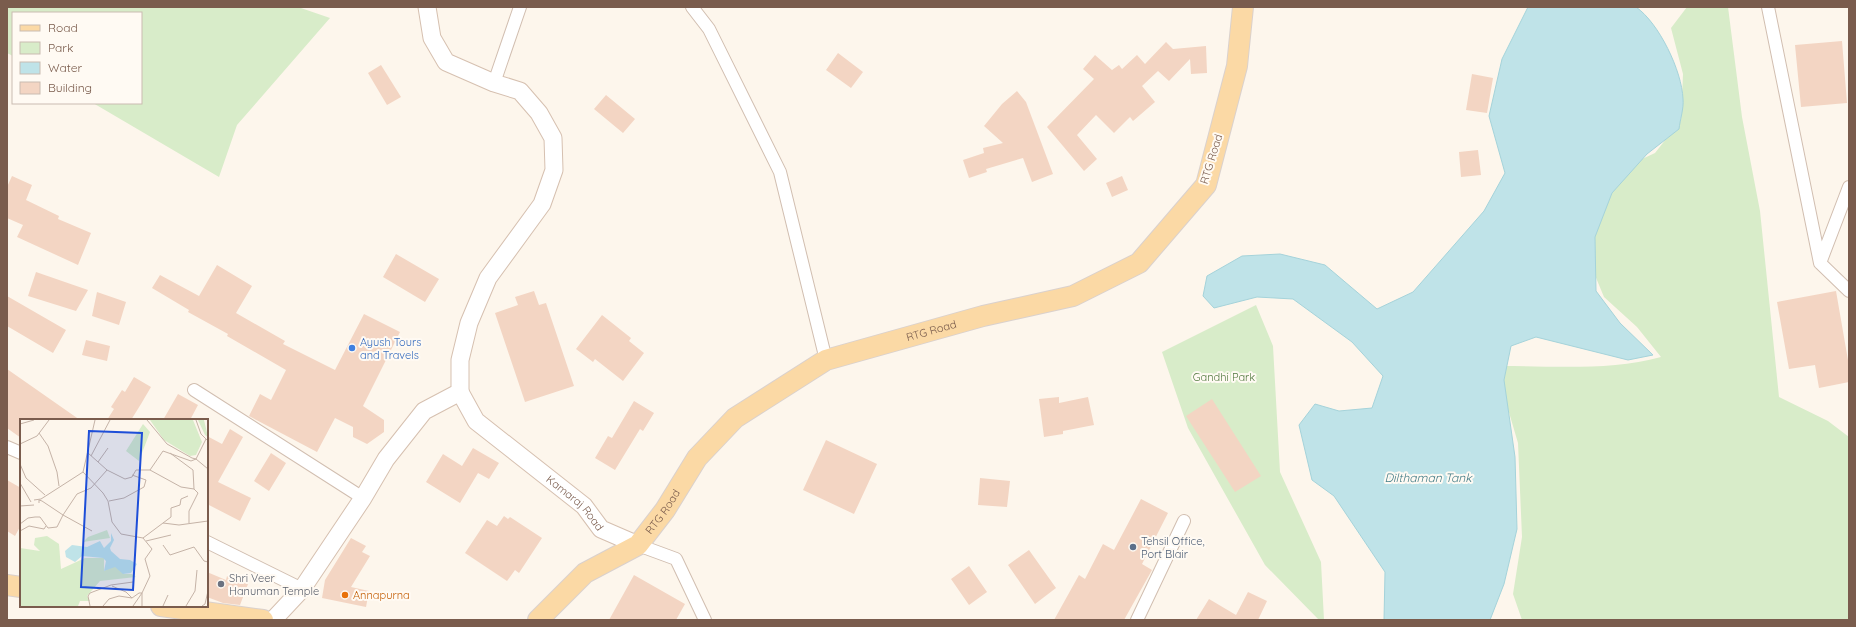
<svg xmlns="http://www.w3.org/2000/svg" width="1856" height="627" font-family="Quicksand,sans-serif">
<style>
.green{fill:#d8ecc9}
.water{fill:#bfe3e8;stroke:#a5d3da}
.building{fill:#f3d5c3}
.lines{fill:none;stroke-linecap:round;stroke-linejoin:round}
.street-casing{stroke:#d1beb0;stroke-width:14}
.secondary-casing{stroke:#d6c0b0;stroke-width:19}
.primary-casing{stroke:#dad1cd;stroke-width:22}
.street{stroke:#fff;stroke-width:12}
.secondary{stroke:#fff;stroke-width:17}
.primary{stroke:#fbd9a5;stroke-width:20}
.shop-dot{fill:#3f7fe0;stroke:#fffaf3;stroke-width:1.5}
.service-dot{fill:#5c6f8a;stroke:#fffaf3;stroke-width:1.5}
.worship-dot{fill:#6b7280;stroke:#fffaf3;stroke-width:1.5}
.food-dot{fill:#e8710a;stroke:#fffaf3;stroke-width:1.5}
.labels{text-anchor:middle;stroke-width:4;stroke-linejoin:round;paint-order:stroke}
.street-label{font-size:11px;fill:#7a5c4d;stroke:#fffaf3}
.shop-label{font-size:11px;fill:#366cbe;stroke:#fffaf3;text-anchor:start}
.park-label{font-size:11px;fill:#537a41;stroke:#fffaf3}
.service-label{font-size:11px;fill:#4e5e75;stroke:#fffaf3;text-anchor:start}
.worship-label{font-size:11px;fill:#5b616d;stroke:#fffaf3;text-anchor:start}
.food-label{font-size:11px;fill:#c56008;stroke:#fffaf3;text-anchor:start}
.water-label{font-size:12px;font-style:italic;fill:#437c86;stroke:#fffaf3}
.inset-road{fill:none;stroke:#c5b3a7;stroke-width:1}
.view{fill:#1d4ed8;fill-opacity:0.15;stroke:#1d4ed8;stroke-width:2}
.inset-edge{fill:none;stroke:#7a5c4d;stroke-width:2}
</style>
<rect width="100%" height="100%" fill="#fdf6ec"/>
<path class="green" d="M7 7H298L330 18 237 125 219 177 93 103H141V13H13V56L7 53Z
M1687 7H1728L1742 117 1760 211 1779 397 1828 421 1849 437V620H1522L1513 594 1522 537 1518 443 1503 392 1501 366C1554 366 1610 371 1661 357L1637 327 1604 297 1587 256 1614 172 1655 153 1681 120 1683 74 1671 28Z
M1256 305 1273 346 1280 472 1321 562 1324 620H1319L1265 565 1188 428 1162 352Z"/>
<path class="water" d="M1528 7H1636C1659 23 1682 71 1683 99 1684 108 1680 120 1679 129L1647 154 1612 193 1595 237 1596 291 1620 323 1653 355 1628 360 1536 337 1511 346 1504 380 1515 457 1517 529 1504 584 1490 620H1384L1385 572 1334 496 1312 480 1299 425 1315 404 1339 411 1372 408 1383 376 1352 342 1293 299 1257 297 1214 308 1203 296 1207 276 1242 256 1280 254 1325 265 1377 309 1413 292 1484 211 1505 173 1489 116 1502 59Z"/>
<path class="building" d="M1842 41 1847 103 1801 107 1795 45Z
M1166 42 1173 49 1206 46 1207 73 1191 74 1190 59 1169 81 1158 71 1142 86 1155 102 1133 121 1130 117 1114 133 1096 115 1077 135 1097 159 1084 171 1047 127 1094 79 1083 69 1095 55 1112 70 1119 65 1122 69 1137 55 1145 64Z
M838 53 863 72 851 88 826 70Z
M381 65 401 97 387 105 368 73Z
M1472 74 1493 78 1487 113 1466 110Z
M1017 91 1026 102 1053 174 1032 182 1023 158 986 169 987 172 969 178 963 160 984 153 983 148 1003 143 984 126 1002 104Z
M606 95 635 119 623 133 594 109Z
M1478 150 1481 175 1461 177 1459 152Z
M12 176 32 185 26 200 59 216 58 219 91 233 78 265 17 237 23 225 7 218V187Z
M1122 176 1128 190 1112 197 1106 183Z
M396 254 439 279 425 302 383 277Z
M217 265 252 286 236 313 285 341 283 344 335 370 364 314 400 332 363 406 384 420V432L367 444 353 437V427L335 418 317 452 249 416 260 394 271 400 286 370 227 336 228 334 188 312 189 310 152 288 160 275 199 296Z
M36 272 88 290 76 311 28 296Z
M534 291 539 305 546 303 574 386 525 402 495 313 518 305 515 297Z
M1836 291 1849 366V382L1819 388 1815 365 1789 369 1777 302Z
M97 292 126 302 119 325 92 316Z
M7 296 66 330 53 353 7 326Z
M602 315 631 338 629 341 644 353 623 381 595 359 593 362 576 349Z
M86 340 110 346 107 361 82 355Z
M7 369 80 420H21V438L7 428Z
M134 377 151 387 141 404 131 420H107L114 409 111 407 122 390 125 392Z
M178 394 198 405 190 420H163Z
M1059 397V403L1088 397 1094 425 1063 431V434L1044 437 1039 399Z
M1212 399 1261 476 1235 492 1186 416Z
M634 401 654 413 643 431 640 429 615 470 595 458 608 436 612 438Z
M230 429 243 437 218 482 251 498 240 521 207 504V436L222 444Z
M826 440 877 464 854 514 803 490Z
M473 448 499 463 489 479 478 473 460 503 426 482 443 454 462 466Z
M271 453 286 463 269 491 254 481Z
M980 478 1010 481 1007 507 978 505Z
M7 480 21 488V525L15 536 7 531Z
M1141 499 1168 513 1142 564 1152 570 1124 620H1054L1079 575 1085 579 1103 544 1114 550Z
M504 516 508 519 510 517 542 538 519 573 515 570 507 581 465 553 487 520 497 526Z
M351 538 366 546 362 552 370 556 351 587 369 591 366 607 322 598 325 580Z
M1029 550 1056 588 1035 604 1008 565Z
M969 566 987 592 969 605 951 579Z
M207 572 226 580 227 576 248 584 240 605 223 603 207 597Z
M634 575 685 604 676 620H609Z
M1248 592 1267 601 1258 620H1196L1209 599 1236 615Z"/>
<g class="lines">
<g class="street-casing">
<path id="street" d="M692 7 709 29 780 172 826 360
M1768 7 1820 263 1849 291
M494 83 520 7
M1820 263 1849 187
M194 390 363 498
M7 447 21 453
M207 542 302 589
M638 545 676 559 705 620
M1137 620 1184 521"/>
</g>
<g class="secondary-casing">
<g id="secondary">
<path id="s1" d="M460 392 476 421 584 506 601 529 638 545"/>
<path d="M273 620 302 589 363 498 386 459 424 411 460 392V360L469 323 488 278 542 204 554 170 553 138 539 113 520 91 494 83 446 62 432 38 427 7"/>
</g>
</g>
<g class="primary-casing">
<g id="primary">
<path d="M7 585 21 587"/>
<path d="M161 606 263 620"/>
<path id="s2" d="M538 620 585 573 638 545 665 510 697 458 735 418 826 360 983 316 1073 296 1139 263 1206 185 1237 66 1243 7"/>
</g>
</g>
<use href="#street" class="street"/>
<use href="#secondary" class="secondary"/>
<use href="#primary" class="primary"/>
</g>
<circle class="shop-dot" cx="352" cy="348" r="4"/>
<circle class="service-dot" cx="1133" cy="547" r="4"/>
<circle class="worship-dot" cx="221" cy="584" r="4"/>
<circle class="food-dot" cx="345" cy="595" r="4"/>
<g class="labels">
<g class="street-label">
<text transform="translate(1211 159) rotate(-73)" y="4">RTG Road</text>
<text dy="4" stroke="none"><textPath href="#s2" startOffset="504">RTG Road</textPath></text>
<text dy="4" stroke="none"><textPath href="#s1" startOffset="162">Kamaraj Road</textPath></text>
<text dy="4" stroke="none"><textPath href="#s2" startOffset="168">RTG Road</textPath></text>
</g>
<g class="shop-label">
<text x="360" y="346">Ayush Tours<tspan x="360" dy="13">and Travels</tspan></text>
</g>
<g class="park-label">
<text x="1224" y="381">Gandhi Park</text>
</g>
<g class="service-label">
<text x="1141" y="545">Tehsil Office,<tspan x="1141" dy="13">Port Blair</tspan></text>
</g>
<g class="worship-label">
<text x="229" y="582">Shri Veer<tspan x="229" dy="13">Hanuman Temple</tspan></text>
</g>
<g class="food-label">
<text x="353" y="599">Annapurna</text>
</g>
<g class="water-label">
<text x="1428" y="482">Dilthaman Tank</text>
</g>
</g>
<g transform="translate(20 419)">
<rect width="188" height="188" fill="#fdf6ec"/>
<path d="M130 1H173L182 23 176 36 170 37 144 21ZM178 1H184L188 18 185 16ZM123 5 130 13 119 42 106 32ZM87 111 90 119 63 123 68 118ZM27 117 39 125 41 150 65 139H84V152L93 147 100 150 104 155H112L116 158 80 162 67 177 70 182H60L58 187H0V129L20 132 14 126 15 119Z" fill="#d8ecc9"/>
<path d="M91 114 94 121 90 129 91 132 100 140 110 141 117 145 111 154 103 155 95 148 84 152 86 142 83 139 62 137 55 143 46 138 45 132 52 126 67 128 80 122 84 129 91 122Z" fill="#bfe3e8"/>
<path class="inset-road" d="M127 1 147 25 172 39 176 40 186 20M176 1 181 15 188 22M0 5 14 1M19 14 28 27 37 53 39 67M0 25 17 17 29 1M68 34 87 51 105 60 112 58 116 51H130L143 32 171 42 176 40 188 50M150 34 173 51 174 70 178 74 169 92V104M71 37 90 1M78 43 88 29M0 45 6 59 25 76M130 51 161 68 174 70M63 53 83 74 88 82 92 103 101 115 123 119 143 104 159 106 188 102M0 64 11 83M14 81 21 80 63 53 75 1M89 82 104 79 124 68 126 61 112 56M0 87 14 86M143 104 151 98V89L160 86 161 80 168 77M0 105 8 99 15 98H20L28 109 37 108 43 96 22 82 19 81V84M0 112 9 107 24 110 26 107M72 112 43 96 57 75 71 69 87 51M126 122 151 116M143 126 150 136 174 128 184 142 188 143M92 167 106 173 112 179M70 187 68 177 70 174 91 166 113 163M83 187 89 180 99 177 112 179 119 174H122L113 187M122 187V174L130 157 125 140 132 130 123 119M143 187 148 176M166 187 175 172 177 151M182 187 185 185 188 172"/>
<path class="view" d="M69 12 122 14 113 171 61 168Z"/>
<rect width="188" height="188" class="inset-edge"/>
</g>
<rect width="1856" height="627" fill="none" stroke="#7a5c4d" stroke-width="16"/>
<rect x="12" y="12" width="130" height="92" fill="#fffaf3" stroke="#cabbb1"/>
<rect x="20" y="25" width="20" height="6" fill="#fbd9a5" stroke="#cabbb1"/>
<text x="48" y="32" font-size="12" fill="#7a5c4d">Road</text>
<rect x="20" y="42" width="20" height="12" fill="#d8ecc9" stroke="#cabbb1"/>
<text x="48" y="52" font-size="12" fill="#7a5c4d">Park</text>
<rect x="20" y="62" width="20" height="12" fill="#bfe3e8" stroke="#cabbb1"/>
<text x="48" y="72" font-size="12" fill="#7a5c4d">Water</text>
<rect x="20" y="82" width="20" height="12" fill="#f3d5c3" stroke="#cabbb1"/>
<text x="48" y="92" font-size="12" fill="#7a5c4d">Building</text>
</svg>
